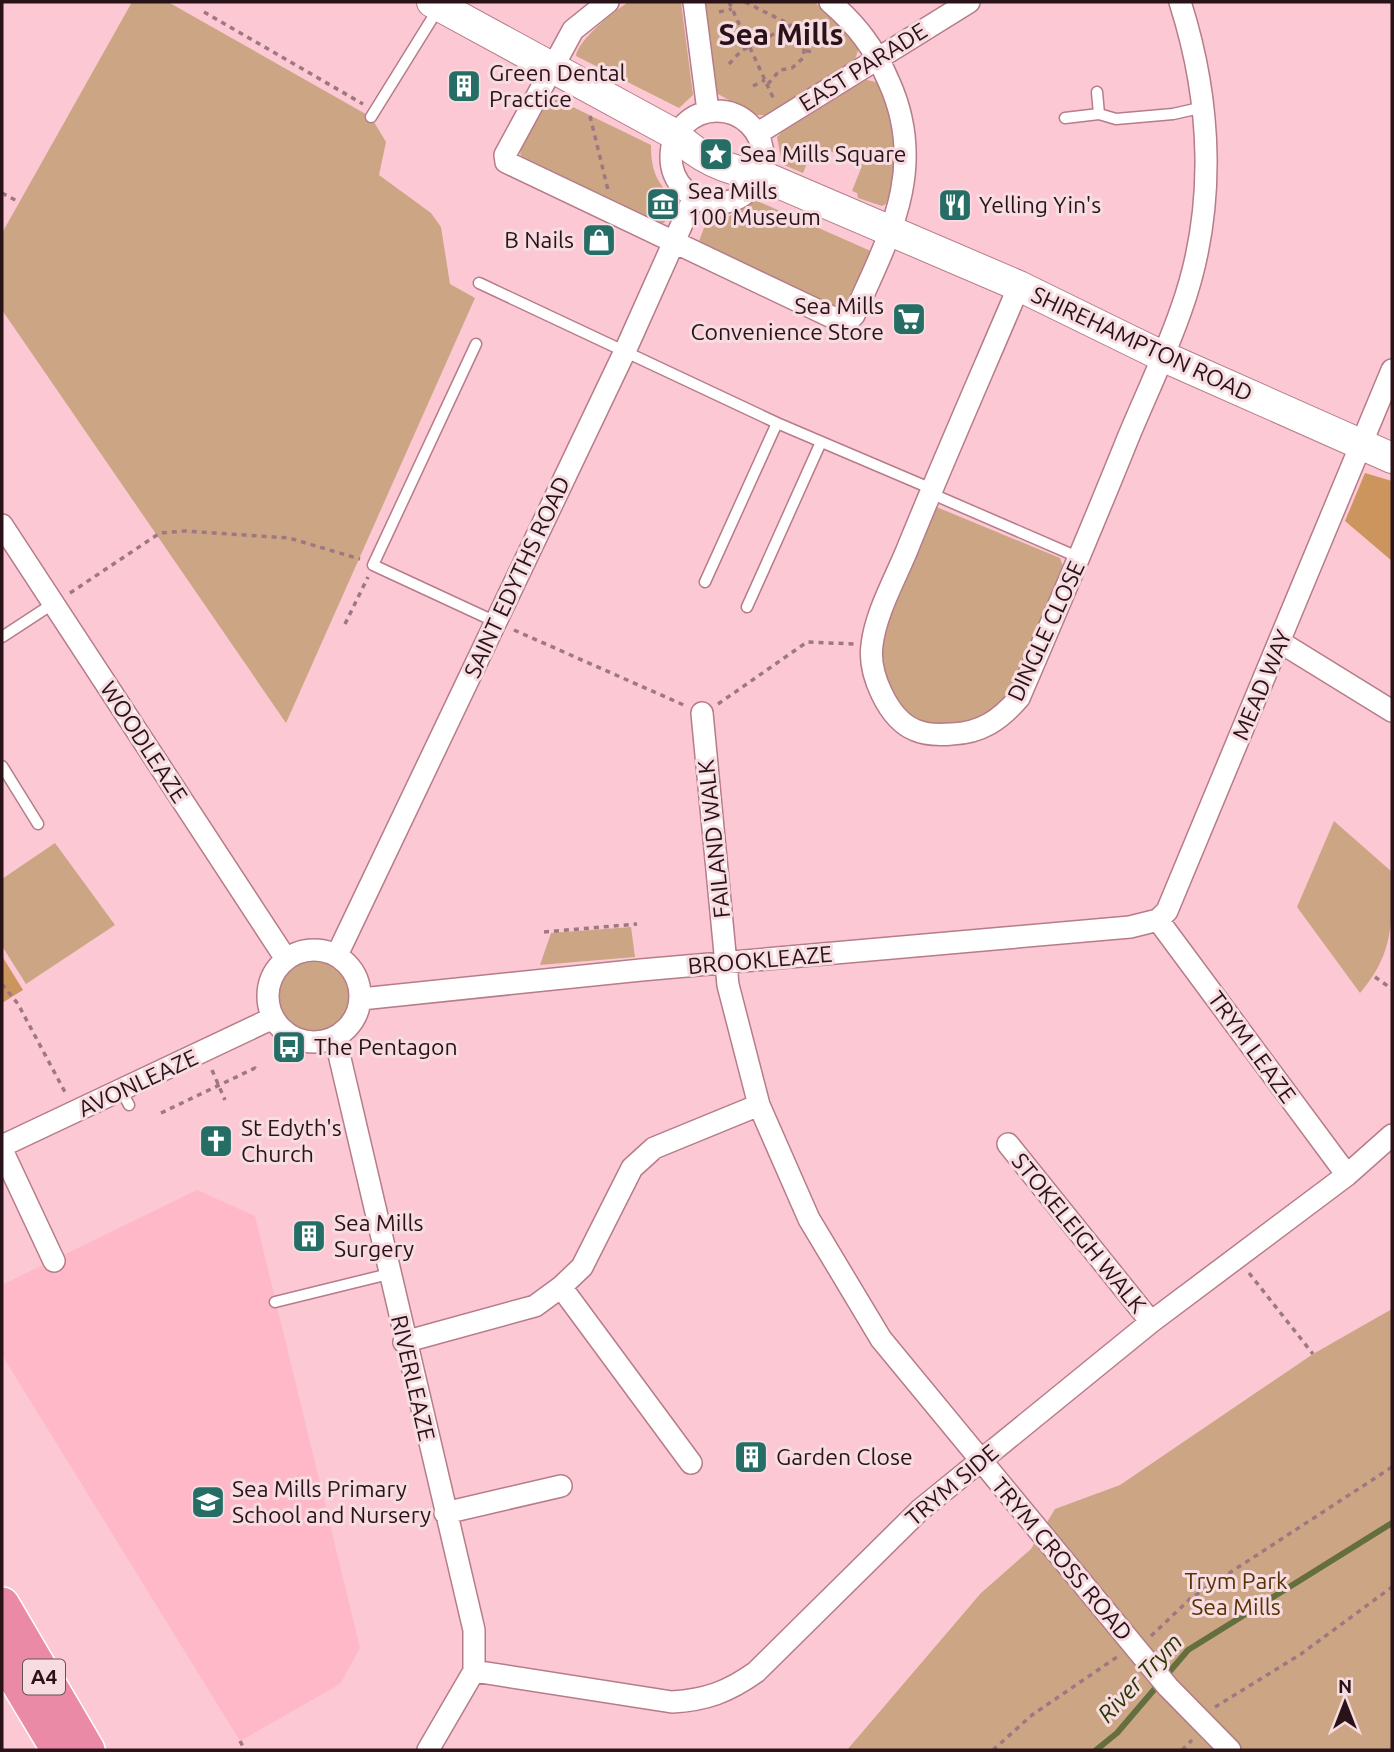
<svg xmlns="http://www.w3.org/2000/svg" width="1394" height="1752" font-family="Ubuntu,sans-serif">
<style>
.built{fill:#ffb8c8}
.green{fill:#cca684}
.forest{fill:#cd955e}
.lines{fill:none;stroke-linecap:round;stroke-linejoin:round}
.stream{stroke:#646e3f;stroke-width:6}
.service-casing{stroke:#b67c89;stroke-width:13}
.minor-casing{stroke:#b67c89;stroke-width:24}
.secondary-casing{stroke:#b67c89;stroke-width:32}
.trunk-casing{stroke:#fff;stroke-width:38}
.path{stroke:#9e7880;stroke-width:3.5;stroke-dasharray:5 5;stroke-linecap:butt}
.service{stroke:#fff;stroke-width:10}
.minor{stroke:#fff;stroke-width:21}
.secondary{stroke:#fff;stroke-width:30}
.trunk{stroke:#eb8aa6;stroke-width:35}
.labels{text-anchor:middle;stroke-width:6;stroke-linejoin:round;paint-order:stroke}
.shield{fill:#f7dde2;stroke:#675055;stroke-width:2}
.shield-label{font-size:21px;font-weight:bold;fill:#291318}
.street-label{font-size:23px;fill:#291318;stroke:#f7dde2}
.poi-label{font-size:23px;fill:#291318;stroke:#f7dde2;text-anchor:start}
.park-label{font-size:23px;fill:#563103;stroke:#f7dde2}
.water-label{font-size:24px;font-style:italic;fill:#2a3801;stroke:#f7dde2}
.district-label{font-size:30px;font-weight:bold;fill:#291318;stroke:#f7dde2}
</style>
<rect width="100%" height="100%" fill="#fbc8d3"/>
<path class="built" d="M197 1190 255 1216 360 1648 340 1684 240 1741 2 1355V1285Z"/>
<path class="green" d="M132 2H168L371 117 386 142 379 175 431 213 441 227 450 284 475 298 286 723 2 310V233Z
M629 2H681L693 95 679 108 576 56C577 41 616 9 629 2Z
M703 2H814L843 25 859 47 854 63 770 115H756L718 94 715 89Z
M866 80C872 81 876 81 881 86 889 96 896 152 894 167 893 180 890 192 886 204L882 206 858 198 857 193 852 191 862 166 815 144 803 173 782 164 777 137 782 132Z
M544 93 651 145C651 172 657 183 676 201L664 223H656L523 164C513 139 533 115 544 93Z
M755 200 873 252C865 270 857 310 835 311L698 244 708 217H728Z
M934 506 1060 558 1063 566C1049 601 1026 677 1003 702 981 727 930 736 905 713 894 703 889 689 885 676 880 663 877 654 880 640Z
M1334 821 1392 872C1392 924 1394 953 1360 993L1297 907Z
M55 843 115 925 26 984 2 946V879Z
M631 927 635 957 540 965 551 933Z
M276 996a38 38 0 1 1 76 0a38 38 0 1 1-76 0Z
M1392 1309V1750H847L981 1593 1031 1549 1055 1509 1120 1485 1313 1354Z"/>
<path class="forest" d="M1365 473 1392 481V561L1345 521Z
M2 956 23 990 2 1003Z"/>
<g class="lines">
<path class="stream" d="M1096 1750 1117 1733 1188 1650 1392 1523"/>
<g class="service-casing">
<path id="service" d="M1097 92 1099 114
M371 117 438 9
M1065 118 1099 114 1116 119 1173 114 1204 107
M479 283 777 423 932 489
M476 344 373 565 496 622
M930 493 1080 558
M705 582 777 423
M747 607 821 442
M2 637 54 603
M2 766 38 824
M121 1090 129 1105
M275 1302 389 1274"/>
</g>
<g class="minor-casing">
<path id="minor" d="M608 2 573 30 505 155 506 162 838 320 848 321 854 315C889 237 928 168 889 82 875 49 857 25 830 2
M694 2 708 111
M671 157a46 46 0 1 1 92 0a46 46 0 1 1-92 0Z
M758 133 969 2
M1019 286C982 373 944 459 909 545 897 576 876 611 872 645 868 673 888 719 915 730 926 735 940 735 952 734 981 733 1000 720 1019 698 1056 612 1093 525 1128 438 1146 395 1166 353 1181 310 1217 210 1212 102 1180 2
M2 525 286 959
M1280 642 1392 711
M702 713 728 985 759 1105 809 1219 881 1339 1168 1687 1230 1750
M1158 920 1347 1175
M268 996a46 46 0 1 1 92 0a46 46 0 1 1-92 0Z
M337 955 626 349 694 197
M361 999 641 970 1130 927 1158 920 1167 911 1392 370
M335 1037 474 1630V1671L428 1750
M1008 1144 1151 1322
M2 1146 273 1018
M2 1150 54 1261
M561 1287 691 1463
M404 1342 535 1306 561 1287 582 1267 632 1168 654 1148 759 1105
M445 1513 561 1486
M474 1671 672 1702C706 1700 728 1692 756 1672L920 1510 1151 1322 1347 1175 1392 1135"/>
</g>
<g class="secondary-casing">
<path id="secondary" d="M432 2 676 135C700 159 727 171 760 175L1019 286 1162 356 1392 458"/>
</g>
<g class="trunk-casing">
<path id="trunk" d="M2 1605 87 1750
M2 1655 59 1750"/>
</g>
<path class="path" d="M729 2 775 102
M745 2 791 25 805 43 803 58 792 68 780 70 767 85
M204 12 363 104
M719 12 732 9
M806 51 815 52
M729 64 741 51 791 25
M753 86 765 80
M590 116 608 190
M2 193 19 202
M70 593 160 533 185 531 289 538 360 559
M345 624 368 577
M514 630 686 706
M718 704 807 642 854 644
M544 932 637 924
M1375 977 1392 989
M2 984 18 1004 66 1094
M212 1070 225 1100
M161 1113 255 1068 258 1072
M1249 1273 1313 1354
M1151 1636 1191 1598 1392 1467
M1215 1707 1301 1654 1392 1587
M240 1741 245 1750
M993 1750 1032 1715 1117 1657
M1182 1750 1192 1740"/>
<use href="#service" class="service"/>
<use href="#minor" class="minor"/>
<use href="#secondary" class="secondary"/>
<use href="#trunk" class="trunk"/>
</g>
<defs>
<g id="building-square" transform="scale(1.75)"><rect x="-9" y="-9" width="18" height="18" rx="4" fill="#256d65" stroke="#f7dde2"/><path d="M-4-6H4V6H1V3H-1V6H-4ZM-2.5-4.3h1.7v1.8h-1.7ZM.8-4.3h1.7v1.8H.8ZM-2.5-1h1.7V.8h-1.7ZM.8-1h1.7V.8H.8Z" fill="#fff"/></g>
<g id="sight-square" transform="scale(1.75)"><rect x="-9" y="-9" width="18" height="18" rx="4" fill="#256d65" stroke="#f7dde2"/><path d="M0-6L1.8-2.2L6-1.7L2.9 1.2L3.7 5.4L0 3.3L-3.7 5.4L-2.9 1.2L-6-1.7L-1.8-2.2Z" fill="#fff"/></g>
<g id="museum-square" transform="scale(1.75)"><rect x="-9" y="-9" width="18" height="18" rx="4" fill="#256d65" stroke="#f7dde2"/><path d="M0-6L6-3V-2H-6V-3ZM-5-1h2V3h-2ZM-1-1h2V3h-2ZM3-1h2V3H3ZM-6 4H6V6H-6Z" fill="#fff"/></g>
<g id="restaurant-square" transform="scale(1.75)"><rect x="-9" y="-9" width="18" height="18" rx="4" fill="#256d65" stroke="#f7dde2"/><path d="M-5-6h1v4h1v-4h1v4h1v-4h1v5L-1.5 .5V6h-2V.5L-5-1ZM5-6V6H3V1.5H1.5Q1.5-4 5-6Z" fill="#fff"/></g>
<g id="shop-square" transform="scale(1.75)"><rect x="-9" y="-9" width="18" height="18" rx="4" fill="#256d65" stroke="#f7dde2"/><path d="M-5-2.5h2.3a2.7 3.5 0 0 1 5.4 0H5L5.5 6h-11ZM-1.5-2.5h3a1.5 2.3 0 0 0-3 0Z" fill="#fff"/></g>
<g id="supermarket-square" transform="scale(1.75)"><rect x="-9" y="-9" width="18" height="18" rx="4" fill="#256d65" stroke="#f7dde2"/><path d="M-6-5.5h2.5l.6 2H6L4.5 2H-2.5L-4.4-4H-6ZM-1.5 3.2a1.3 1.3 0 1 0 .1 0ZM3 3.2a1.3 1.3 0 1 0 .1 0Z" fill="#fff"/></g>
<g id="bus-square" transform="scale(1.75)"><rect x="-9" y="-9" width="18" height="18" rx="4" fill="#256d65" stroke="#f7dde2"/><path d="M-5-6H5V4H4V6H2V4H-2V6H-4V4H-5ZM-3.5-4V0h7V-4ZM-3.5 1.2v1.5H-2V1.2ZM2 1.2v1.5H3.5V1.2Z" fill="#fff"/></g>
<g id="church-square" transform="scale(1.75)"><rect x="-9" y="-9" width="18" height="18" rx="4" fill="#256d65" stroke="#f7dde2"/><path d="M-1.2-6h2.4v3.5h3.3v2.4h-3.3V6h-2.4V-.1h-3.3v-2.4h3.3Z" fill="#fff"/></g>
<g id="school-square" transform="scale(1.75)"><rect x="-9" y="-9" width="18" height="18" rx="4" fill="#256d65" stroke="#f7dde2"/><path d="M0-5L7-2L0 1L-7-2ZM-4 1L0 2.5L4 1V4Q0 6-4 4Z" fill="#fff"/></g>
</defs>
<g fill-rule="evenodd">
<use href="#building-square" x="464" y="86"/>
<use href="#sight-square" x="716" y="154"/>
<use href="#museum-square" x="663" y="204"/>
<use href="#restaurant-square" x="955" y="205"/>
<use href="#shop-square" x="599" y="240"/>
<use href="#supermarket-square" x="909" y="319"/>
<use href="#bus-square" x="289" y="1047"/>
<use href="#church-square" x="216" y="1141"/>
<use href="#building-square" x="309" y="1236"/>
<use href="#building-square" x="751" y="1457"/>
<use href="#school-square" x="208" y="1502"/>
</g>
<g class="labels">
<rect class="shield" x="23" y="1659.5" width="42" height="35" rx="5"/>
<g class="shield-label">
<text x="44" y="1684">A4</text>
</g>
<g class="street-label">
<text transform="translate(863 67) rotate(-32)" y="8">EAST PARADE</text>
<text transform="translate(1142 344) rotate(25)" y="8">SHIREHAMPTON ROAD</text>
<text transform="translate(517 577) rotate(-65)" y="8">SAINT EDYTHS ROAD</text>
<text transform="translate(1046 631) rotate(-65)" y="8">DINGLE CLOSE</text>
<text transform="translate(1262 685) rotate(-67)" y="8">MEAD WAY</text>
<text transform="translate(144 742) rotate(57)" y="8">WOODLEAZE</text>
<text transform="translate(714 839) rotate(-96)" y="8">FAILAND WALK</text>
<text transform="translate(760 960) rotate(-5)" y="8">BROOKLEAZE</text>
<text transform="translate(1252 1047) rotate(54)" y="8">TRYM LEAZE</text>
<text transform="translate(138 1083) rotate(-25)" y="8">AVONLEAZE</text>
<text transform="translate(1079 1233) rotate(51)" y="8">STOKELEIGH WALK</text>
<text transform="translate(413 1378) rotate(77)" y="8">RIVERLEAZE</text>
<text transform="translate(952 1485) rotate(-40)" y="8">TRYM SIDE</text>
<text transform="translate(1062 1559) rotate(50)" y="8">TRYM CROSS ROAD</text>
</g>
<g class="poi-label">
<text x="489" y="81">Green Dental<tspan x="489" dy="26">Practice</tspan></text>
<text x="740" y="162">Sea Mills Square</text>
<text x="688" y="199">Sea Mills<tspan x="688" dy="26">100 Museum</tspan></text>
<text x="979" y="213">Yelling Yin's</text>
<text x="574" y="248" text-anchor="end">B Nails</text>
<text x="884" y="314" text-anchor="end">Sea Mills<tspan x="884" dy="26">Convenience Store</tspan></text>
<text x="314" y="1055">The Pentagon</text>
<text x="241" y="1136">St Edyth's<tspan x="241" dy="26">Church</tspan></text>
<text x="334" y="1231">Sea Mills<tspan x="334" dy="26">Surgery</tspan></text>
<text x="776" y="1465">Garden Close</text>
<text x="232" y="1497">Sea Mills Primary<tspan x="232" dy="26">School and Nursery</tspan></text>
</g>
<g class="park-label">
<text x="1236" y="1589">Trym Park<tspan x="1236" dy="26">Sea Mills</tspan></text>
</g>
<g class="water-label">
<text transform="translate(1140 1678) rotate(-47)" y="8">River Trym</text>
</g>
<g class="district-label">
<text x="781" y="45">Sea Mills</text>
</g>
</g>
<rect width="1394" height="1752" fill="none" stroke="#291318" stroke-width="7"/>
<g transform="translate(1345 1703)" stroke="#f7dde2" stroke-width="5" paint-order="stroke">
<path d="M0-5L12 26L0 18L-12 26Z" fill="#291318"/>
<text y="-10" font-size="19" font-weight="bold" text-anchor="middle" fill="#291318">N</text>
</g>
</svg>
